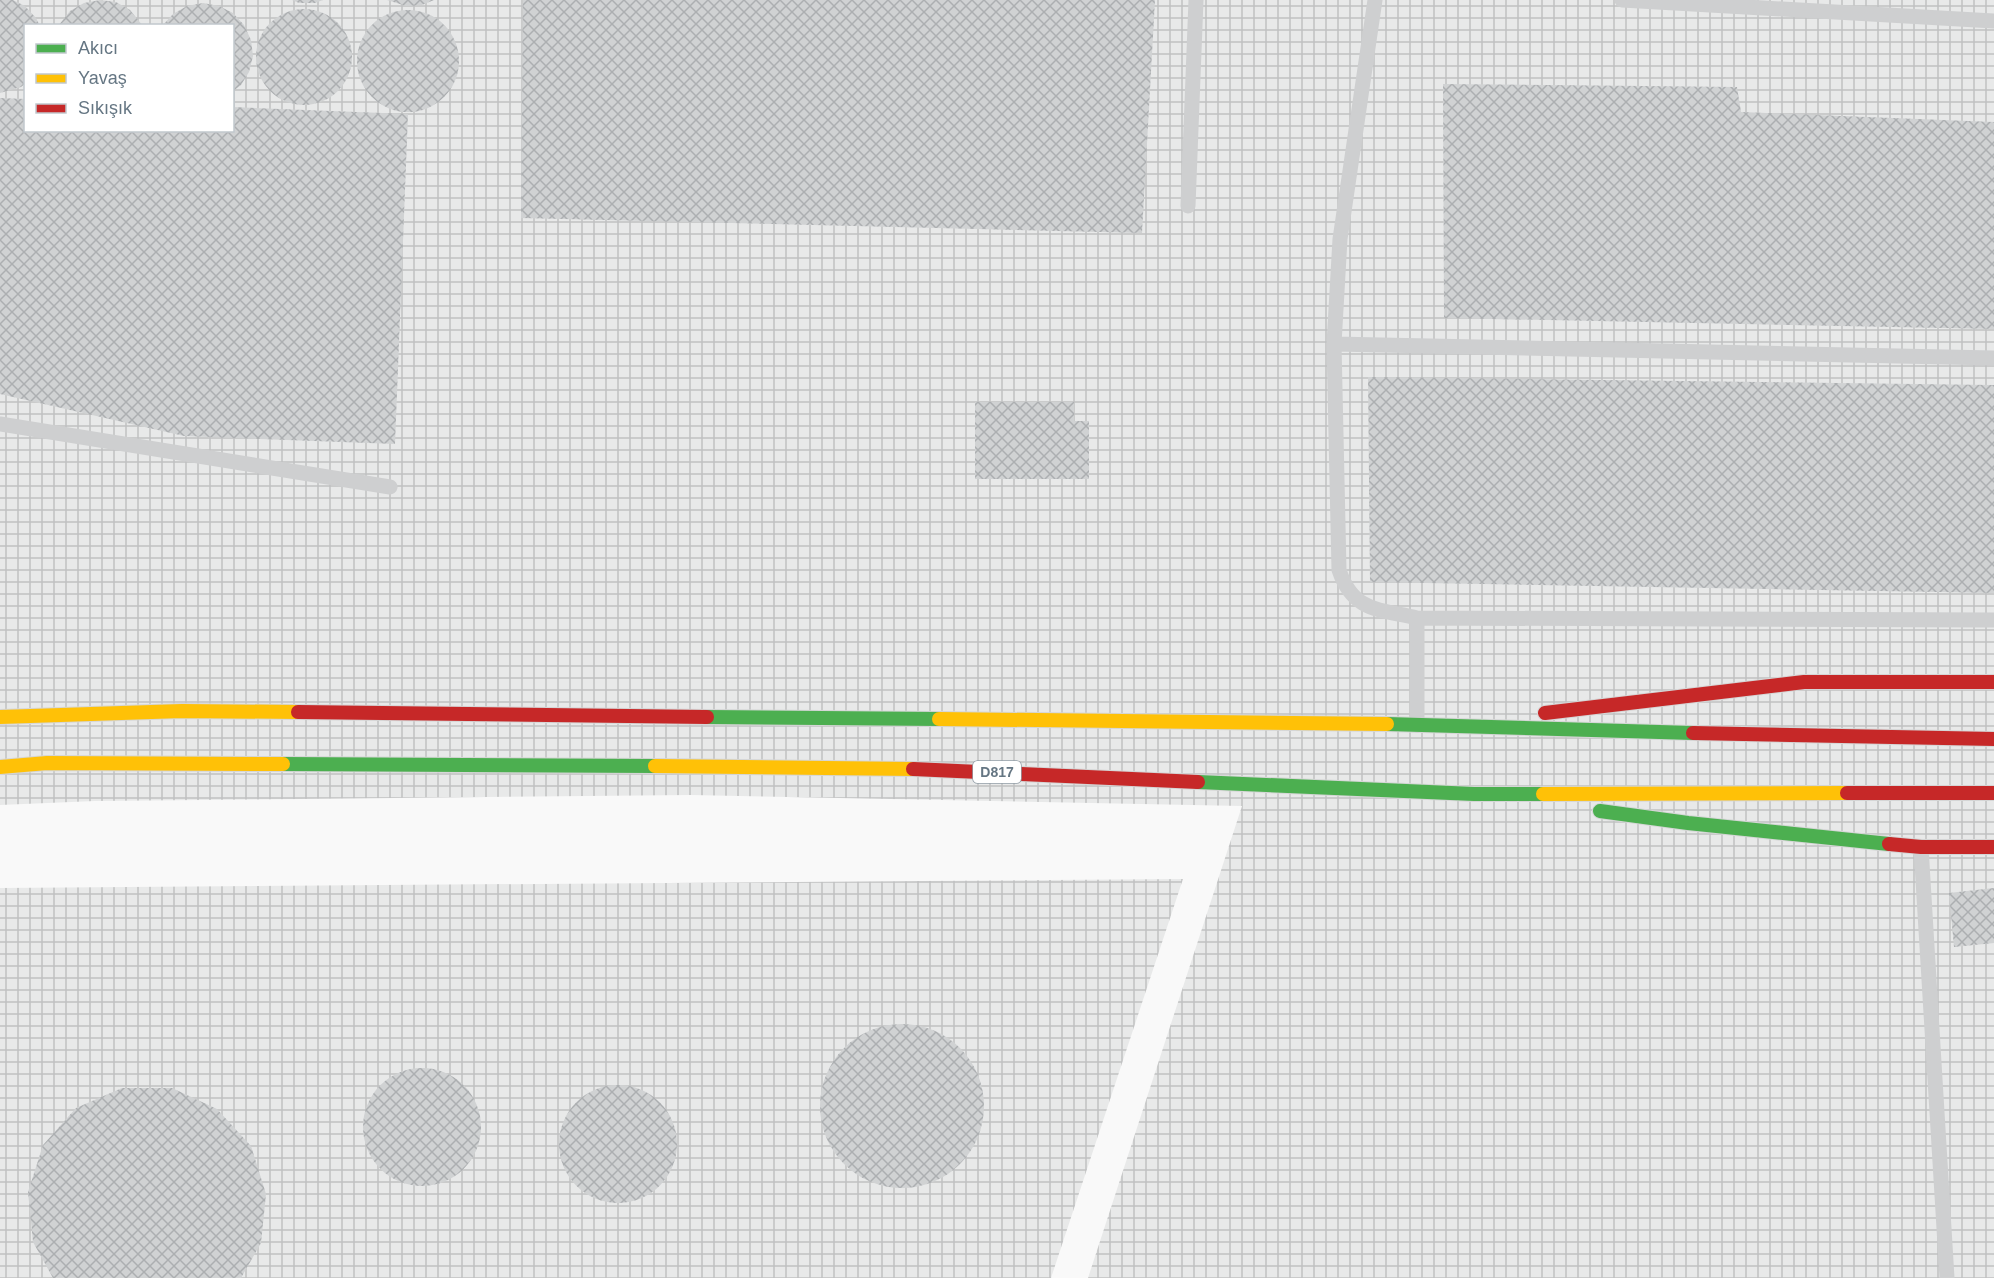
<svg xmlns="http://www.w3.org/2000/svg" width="1994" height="1278" font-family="Helvetica,sans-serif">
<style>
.industrial{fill:url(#industrial-grid);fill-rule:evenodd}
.building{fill:url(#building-cross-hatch)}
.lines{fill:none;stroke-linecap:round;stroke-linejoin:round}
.fast-casing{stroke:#d5d6d6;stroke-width:16}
.slow-casing{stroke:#d5d6d6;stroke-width:16}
.jam-casing{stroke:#d5d6d6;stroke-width:16}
.lane{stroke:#cecfd0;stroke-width:15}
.fast{stroke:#4caf50;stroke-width:14}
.slow{stroke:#ffc107;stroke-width:14}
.jam{stroke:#c62828;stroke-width:14}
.labels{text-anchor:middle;stroke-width:6;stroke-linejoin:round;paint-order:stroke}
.shield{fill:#fff;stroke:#939fa8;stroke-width:1.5}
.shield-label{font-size:14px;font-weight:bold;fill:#657683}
</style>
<defs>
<pattern id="industrial-grid" width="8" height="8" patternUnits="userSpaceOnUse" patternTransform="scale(1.5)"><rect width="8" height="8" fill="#e8e9e9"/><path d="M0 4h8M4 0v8" fill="none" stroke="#c0c1c2"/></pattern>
<pattern id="building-cross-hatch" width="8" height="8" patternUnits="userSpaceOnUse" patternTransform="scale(1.5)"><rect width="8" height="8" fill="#d0d2d3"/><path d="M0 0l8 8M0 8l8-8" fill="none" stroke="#acafb1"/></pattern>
</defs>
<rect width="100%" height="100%" fill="#f9f9f9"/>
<path class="industrial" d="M0 0H1994V1278H1088L1242 806 691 795 95 801 0 805ZM26 26H232V130H26Z
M1183 879 1051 1278H0V888Z"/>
<path class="building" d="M0 0H13L25 6 36 18 40 26H26V83L21 87 0 93Z
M100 0 116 2 130 10 143 26H58L70 11 84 3Z
M292 0H323L315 3H299Z
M387 0H434L422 5 406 6Z
M523 0H1155L1142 233 521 218Z
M203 3 219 6 233 13 244 25 251 40 253 56 249 72 241 85 232 92V26H162L173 14 187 6Z
M256 57a48 48 0 1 1 96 0a48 48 0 1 1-96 0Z
M357 61a51 51 0 1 1 102 0a51 51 0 1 1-102 0Z
M1443 84 1737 87 1741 112 1994 122V329L1444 318Z
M0 98 26 99V130H232V107L408 114 395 444 184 436 0 394Z
M1368 377 1994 385V593L1370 582Z
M975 402H1074V421H1089V479H975Z
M1994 888V943L1954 947 1949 893Z
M820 1106a82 82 0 1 1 164 0a82 82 0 1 1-164 0Z
M363 1127a59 59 0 1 1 118 0a59 59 0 1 1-118 0Z
M559 1144a59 59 0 1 1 118 0a59 59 0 1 1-118 0Z
M122 1088H172L217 1109 251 1146 266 1194 261 1243 241 1278H53L33 1242 28 1192 43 1145 76 1108Z"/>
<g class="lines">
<g class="fast-casing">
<path id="fast" d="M707 717 939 719
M1387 724 1693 733
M283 764 655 766
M1198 782 1474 794H1543
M1600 811 1688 823 1889 844"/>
</g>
<g class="slow-casing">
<path id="slow" d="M0 717 182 711 298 712
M939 719 1387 724
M655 766 913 769
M0 767 47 763 283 764
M1543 794 1847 793"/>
</g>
<g class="jam-casing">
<path id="jam" d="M298 712 707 717
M1545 713 1804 682H1994
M1693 733 1994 739
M913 769 1198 782
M1847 793H1994
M1889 844 1921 847H1994"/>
</g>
<path class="lane" d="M1375 0 1340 239 1334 344 1339 570C1353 612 1379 609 1417 618
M1622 0 1994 21
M1188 206 1196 0
M1334 344 1994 358
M0 424 390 487
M1417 725V618L1994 620
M1921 847 1947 1278"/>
<use href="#fast" class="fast"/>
<use href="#slow" class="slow"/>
<use href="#jam" class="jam"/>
</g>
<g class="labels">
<rect class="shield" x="973" y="761" width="48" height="22" rx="4.5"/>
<g class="shield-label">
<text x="997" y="777">D817</text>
</g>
</g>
<rect x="24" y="24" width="210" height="108" fill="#ffffff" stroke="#c1c8cd" stroke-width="1.5"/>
<rect x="36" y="44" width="30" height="9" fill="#4caf50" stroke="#c1c8cd" stroke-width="1.5"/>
<text x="78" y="54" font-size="18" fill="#657683">Akıcı</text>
<rect x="36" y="74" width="30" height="9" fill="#ffc107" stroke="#c1c8cd" stroke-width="1.5"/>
<text x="78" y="84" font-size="18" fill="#657683">Yavaş</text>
<rect x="36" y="104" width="30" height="9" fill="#c62828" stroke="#c1c8cd" stroke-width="1.5"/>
<text x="78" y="114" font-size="18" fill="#657683">Sıkışık</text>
</svg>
